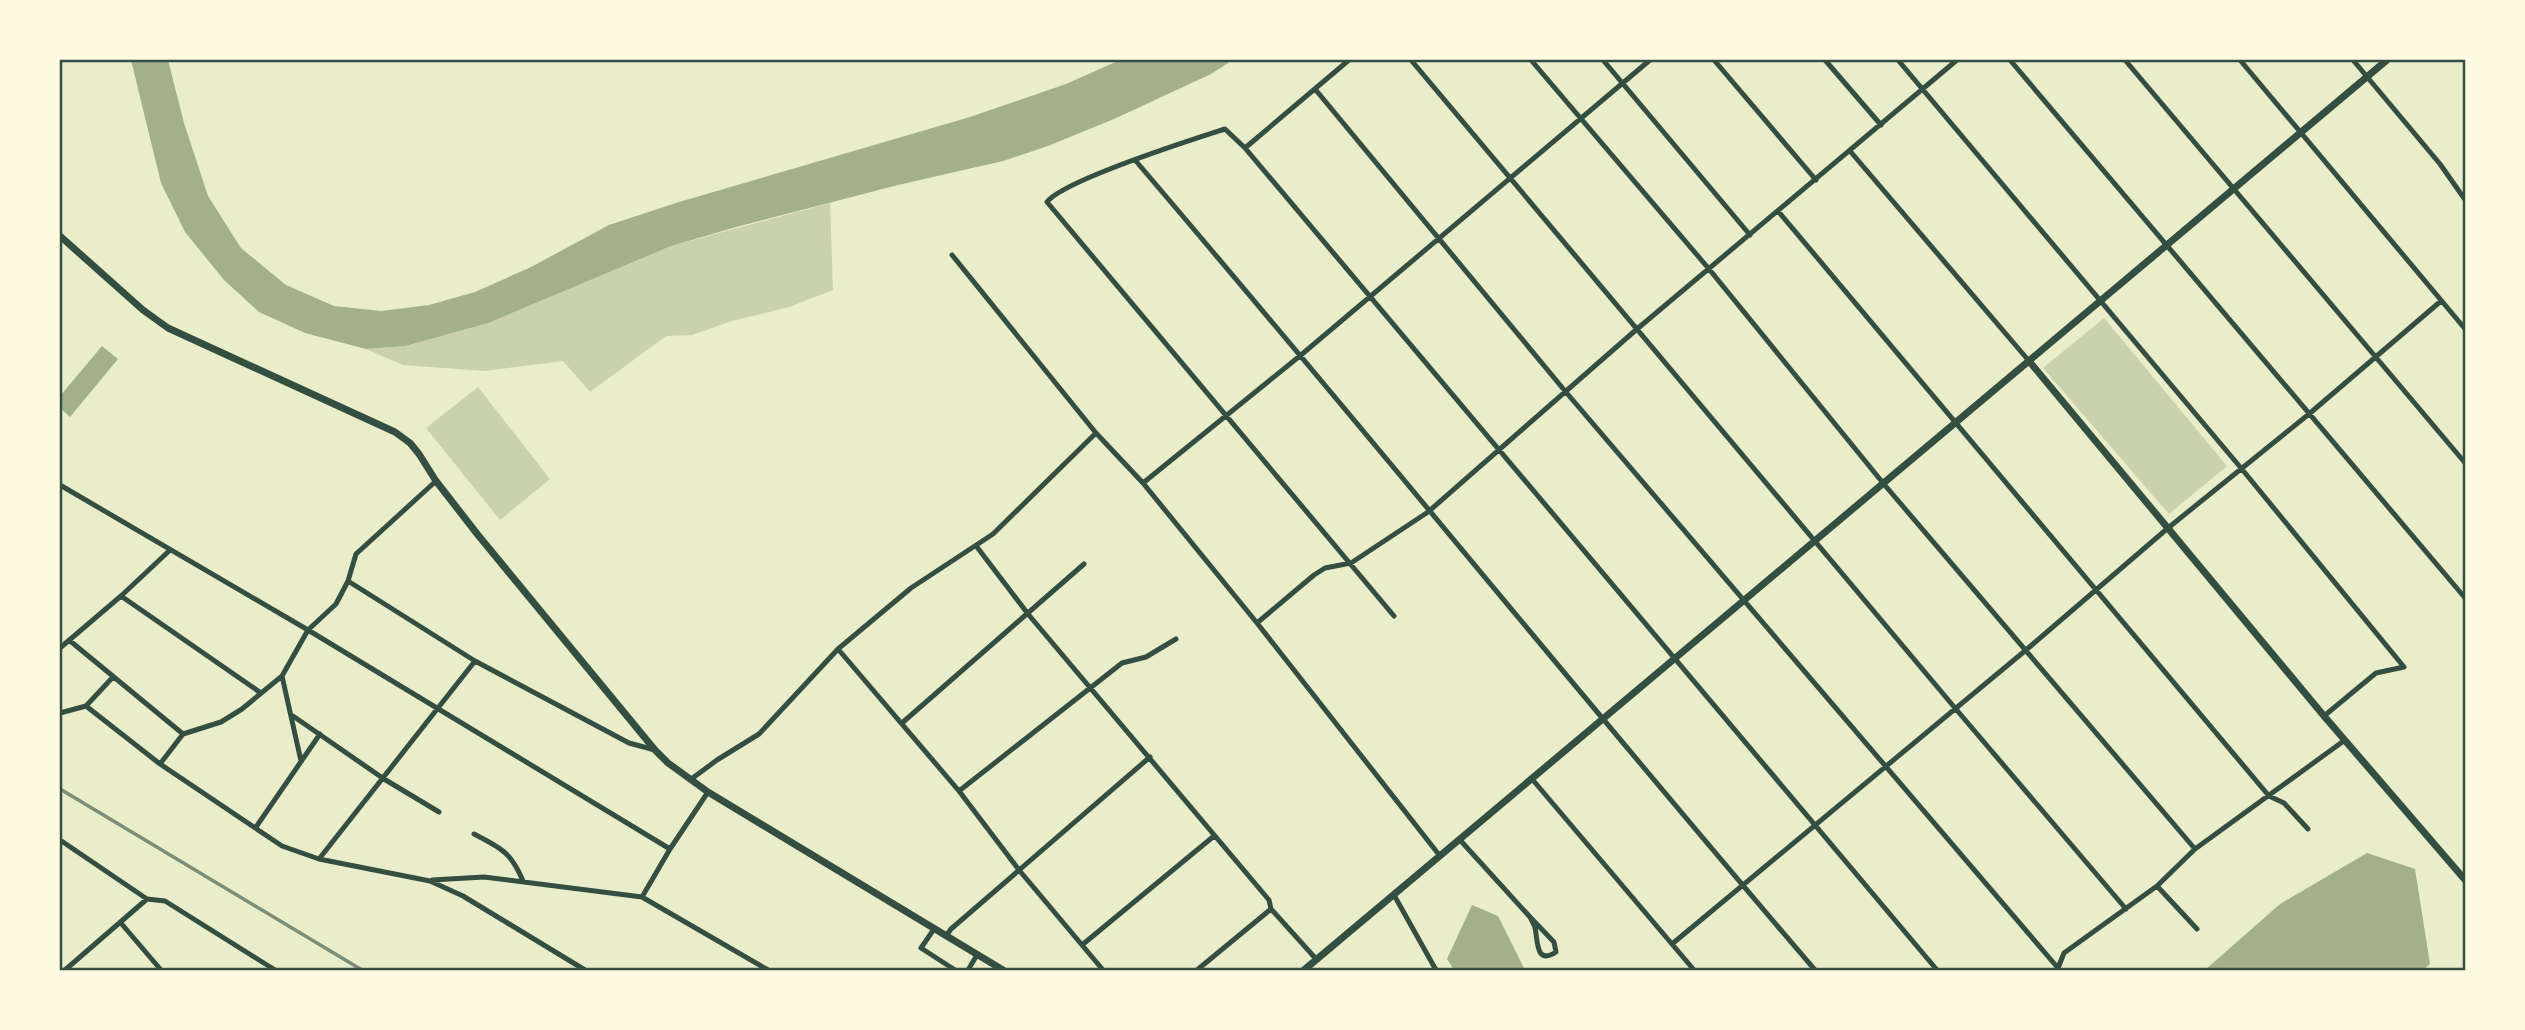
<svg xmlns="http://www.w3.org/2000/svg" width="2525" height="1030" font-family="'Space Grotesk',sans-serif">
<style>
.green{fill:#cad2ad}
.water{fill:#a3b18a}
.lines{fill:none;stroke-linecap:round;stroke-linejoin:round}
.minor{stroke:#344e41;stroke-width:5}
.tertiary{stroke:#344e41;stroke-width:7}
.rail{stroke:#7c8e77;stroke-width:3.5}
.neatline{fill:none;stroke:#344e41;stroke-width:2.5}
</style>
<rect width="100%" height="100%" fill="#e9edc9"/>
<path class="green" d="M830 203 833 290 789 307 732 321 692 335 666 336 590 392 563 361 484 371 403 365 366 349 405 346 582 282 671 246Z
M2104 318 2227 466 2169 514 2043 368Z
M478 387 550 479 500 520 426 428Z"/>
<path class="water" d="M131 60H168L184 123 208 196 241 248 286 285 334 306 381 311 429 305 475 292 531 267 609 225 679 202 970 117 1066 84 1120 60H1233L1211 74 1114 119 1048 146 1003 161 898 185 736 227 671 246 488 323 405 346 366 349 305 333 259 312 224 280 185 232 161 183Z
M102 346 118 359 70 417 60 408V396Z
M2367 853 2415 869 2430 964 2423 970H2205L2280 904Z
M1472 905 1498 916 1525 970H1454L1447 959Z"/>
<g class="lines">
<path class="minor" d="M1349 60 1245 148 1225 129C1191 140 1064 180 1047 202L1394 616
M1411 60 1955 708 2126 909
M1531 60 1709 269 1883 483 2195 849
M1603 60 1750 235
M1714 60 1816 180
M1825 60 1881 125
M1898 60 2241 468 2404 667 2376 673 2324 716
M2010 60 2466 599
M2125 60 2466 464
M2240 60 2466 330
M2353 60 2440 164 2466 201
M1315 89 1565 391 2058 968
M1245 148 1937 970
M1850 151 2029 361
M1135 160C1364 428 1586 703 1815 970
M1778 211 2269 796 2284 803 2308 829
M952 255 1096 433 1143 483 1257 623 1440 856
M1143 483 1301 355 1650 60
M60 485 308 630 670 849
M977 547 1028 614 1269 900 1271 909 1317 960
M348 581 475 661 629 743 655 750
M121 596 261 693
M1257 623 1314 575 1325 568 1351 563 1428 512 1637 329 1957 60
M69 640 183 734 221 722 242 709 282 676
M60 648 121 596 169 551
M838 649 959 791 1019 870 1103 970
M86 706 160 764 282 846 319 859 430 881 463 896 585 970
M60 713 86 706 113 677
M293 716 384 779 439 812
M902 723 1084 564
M301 761 282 676 308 630 336 604 348 581 356 554 436 481
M160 764 183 734
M1532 779 1694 970
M690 780 717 760 759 734 838 649 911 588 993 534 1096 433
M959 791 1122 663 1146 657 1176 639
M256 827 320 734
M474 834C501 848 511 852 523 881
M60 840 147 899 165 901 275 970
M1460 840 1530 917C1530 917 1535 927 1535 928 1538 939 1535 966 1556 952L1554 942 1530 917
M319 859 475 661
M432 880 484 877 642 897 768 970
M2157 886 2197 929
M1394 895 1436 970
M642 897 670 849 708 792
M120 922 161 970
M934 929 921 948 955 970
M946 936 951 929 1150 757
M1672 944 2026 650 2168 528 2309 414 2441 301
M1082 945 1214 836
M2058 968 2064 953 2157 886 2195 849 2345 740
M65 970 147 899
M968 970 977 955
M1197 970 1271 909"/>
<path class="tertiary" d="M60 236 143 310 168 328 395 432 410 443 419 454 436 481 478 535 655 750 668 763 708 792 1003 970
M2029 361 2324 716 2466 881
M1304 970 2387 60"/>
<path class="rail" d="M60 789 362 970"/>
</g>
<rect width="2525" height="1030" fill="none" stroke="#fefae0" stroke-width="122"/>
<rect x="61" y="61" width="2403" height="908" class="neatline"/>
</svg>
